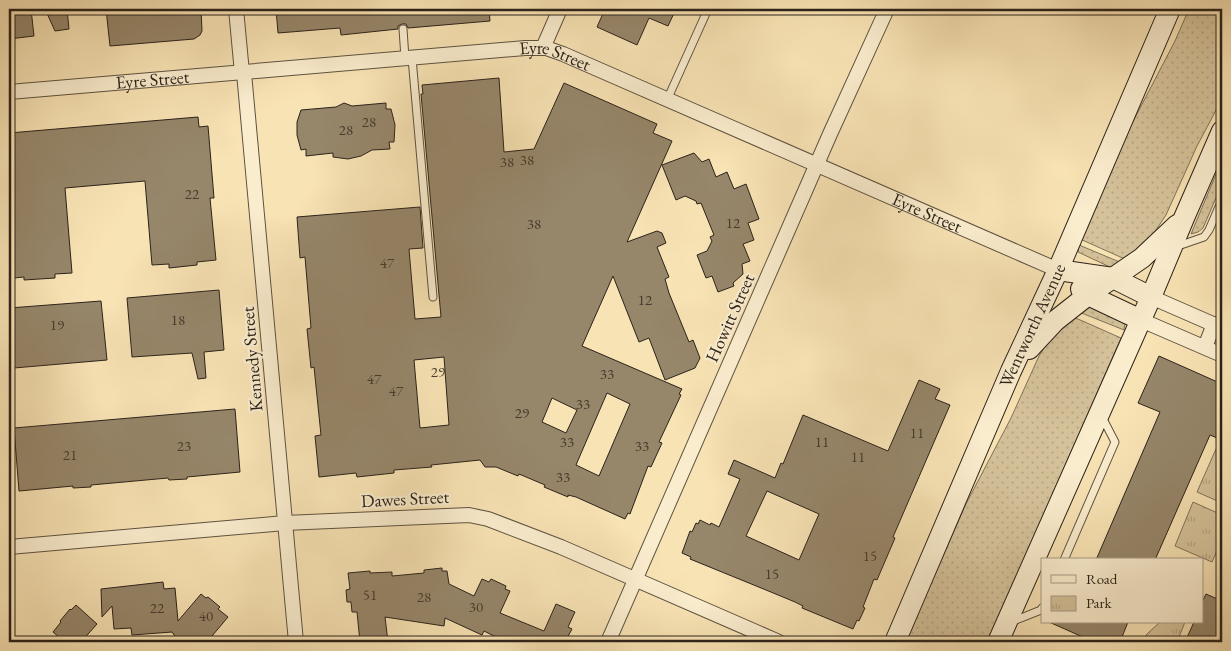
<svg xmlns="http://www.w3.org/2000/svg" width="1231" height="651" font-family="'EB Garamond',serif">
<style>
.grass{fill:url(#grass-dots);stroke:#80725a}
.park{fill:url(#park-tufts);stroke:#80725a}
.building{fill:#96866a;stroke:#2b221a;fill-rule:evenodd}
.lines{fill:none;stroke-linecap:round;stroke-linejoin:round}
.service-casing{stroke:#5e5240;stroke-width:9}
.minor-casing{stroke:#5e5240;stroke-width:16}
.secondary-casing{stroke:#2b221a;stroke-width:22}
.service{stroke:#faedce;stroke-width:7}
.minor{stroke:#faedce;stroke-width:14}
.secondary{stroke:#faedce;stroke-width:20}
.labels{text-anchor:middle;stroke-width:4.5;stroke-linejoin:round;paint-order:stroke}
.number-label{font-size:15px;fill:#463b2e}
.street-label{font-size:18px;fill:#2b221a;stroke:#faedce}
</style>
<defs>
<pattern id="grass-dots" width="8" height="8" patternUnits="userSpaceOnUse" patternTransform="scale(1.25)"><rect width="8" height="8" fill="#d5c29a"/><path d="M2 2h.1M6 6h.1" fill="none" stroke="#b7a684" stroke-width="1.8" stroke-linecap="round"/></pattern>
<pattern id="park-tufts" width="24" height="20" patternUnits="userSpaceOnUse" patternTransform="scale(1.25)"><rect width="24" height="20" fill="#d5c29a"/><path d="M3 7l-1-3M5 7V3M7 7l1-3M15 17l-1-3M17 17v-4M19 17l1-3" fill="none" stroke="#b7a684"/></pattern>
</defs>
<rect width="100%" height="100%" fill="#f8e3b4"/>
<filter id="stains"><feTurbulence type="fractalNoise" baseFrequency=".004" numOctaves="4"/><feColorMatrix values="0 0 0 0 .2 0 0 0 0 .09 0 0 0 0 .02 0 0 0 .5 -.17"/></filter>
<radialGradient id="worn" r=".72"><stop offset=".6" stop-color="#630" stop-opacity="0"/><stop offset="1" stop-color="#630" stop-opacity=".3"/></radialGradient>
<path class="grass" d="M1189 9H1222V99L1197 146 1166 215 1150 239 1127 260 1080 239 1126 135 1175 41Z
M1222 160V184L1203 228 1198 232 1191 234Z
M1079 245 1122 263 1112 268 1078 252Z
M1089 307 1125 323 1124 330 1079 312Z
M1070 317 1078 319 1121 338 988 642H905L966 504 1011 418 1039 356 1048 341Z"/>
<path class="park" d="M1216 449 1222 452V503L1197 492Z
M1193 502 1222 515V539L1212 562 1175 546Z
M1160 622H1185L1177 642H1149L1146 635Z"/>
<path class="building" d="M9 9H31L34 36 9 39Z
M45 9H67L69 29 55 31Z
M106 9H201L202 31 200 35 194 39 110 46Z
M276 9H489L490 21 408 28 406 24H402L398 26V29L341 35 340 28 278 33Z
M605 9H676L668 26 649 18 637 45 597 27Z
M499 78 504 152 534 149 564 83 657 124 653 133 672 141 627 242 657 231 662 233 666 243 657 247 669 277 665 279 669 293 689 342 693 340 700 358 695 368 665 380 649 338 639 342 613 276 582 346 682 389 679 394 681 395 659 442 662 443 651 467 648 466 630 514 628 513 625 519 576 497 568 495V497L544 487 545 485 519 474 518 476 496 467H485L480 460 431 465 432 467 394 470V473L357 477 356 473 319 477 315 436 321 435 314 367 311 368 307 329 311 328 305 257 300 258 297 217 420 207 423 248 409 249 415 319 441 317 421 94H423L422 85ZM444 357 449 425 420 428 414 360ZM607 393 630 404 599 476 576 465ZM552 398 577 410 566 433 542 422Z
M344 103 352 106 386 103V109H391L395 125 394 142H389L390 149 372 150 361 156 348 159 333 157V153L306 156V149L301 150 297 135V122L301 110 336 107Z
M198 117 199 127 208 126 214 198H210L216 260 197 262V265L169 268V264L152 265 145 181 65 188 72 273 55 274V278L24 280V277L14 278 9 213V133Z
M694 153 702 162 709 159 716 177 727 172 734 189 746 184 759 219 748 223 754 240 743 244 750 261 742 264 743 274 733 283 734 286 718 292 712 276 706 278 697 255 707 251 712 241 710 237 714 235 701 203 697 204 696 201 685 196 676 200 662 165Z
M219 290 224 350 204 352 206 378 198 379 192 353 132 357 127 298Z
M101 301 107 360 14 368 9 308Z
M1159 356 1222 384V440L1210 435 1155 560H1096L1160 412 1138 403Z
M919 380 940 389 935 399 950 405 893 537 895 538 877 580 874 579 863 607 865 608 859 621 857 620 853 629 802 608 803 606 795 602 766 590 690 559 691 557 682 553 690 531 692 532 696 523 698 524 700 520 710 525 711 523 719 527 740 479 728 474 734 460 775 478 781 463 783 464 803 415 888 451ZM767 491 819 514 799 560 746 536Z
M235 409 240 472 187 477V479L169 480 168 478 91 485V487L73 488V486L19 491 14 428Z
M442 568V571H447L449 584 474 596 482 579 489 582 491 579 506 586 505 589 510 591 500 613 544 631 556 604 575 612 568 627 572 629 566 640 570 642H506L484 631 482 635 445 618 444 626 385 617 388 642H360L357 612H352L351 602H347L346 590 350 589 348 573 370 571V573L392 572V576L424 573V570Z
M163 582 164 589 175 588 178 621 201 594 206 598 208 597 220 607 218 609 228 617 207 642H179L172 632 132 635 131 628 114 629 112 606 102 617 101 589Z
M1206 594 1222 601V642H1185L1194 622H1202V602Z
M76 605 97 624 81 642H65L53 632 61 622 60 621 70 609 71 610Z
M1049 622H1128L1120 642H1094Z"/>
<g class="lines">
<g class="service-casing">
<path id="service" d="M403 29 405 58
M412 58 433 297
M667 100 708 9
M1175 247 1204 237 1209 230 1222 200
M1064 560 1115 442 1102 417
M1011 622 1041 610 1042 608"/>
</g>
<g class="minor-casing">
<g id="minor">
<path d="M236 9 242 73"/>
<path d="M543 48 560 9"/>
<path d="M244 73 296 642"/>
<path id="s1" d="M9 92 525 48H546L563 54 1058 270"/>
<path d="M1151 297 1222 328"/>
<path d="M1141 320 1222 355"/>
<path d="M1205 347 1214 324"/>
<path d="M9 547 285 523 469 515 488 519 561 547 779 642"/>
<path d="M608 642 830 134 887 9"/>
</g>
</g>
<g class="secondary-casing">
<g id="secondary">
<path d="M1058 270 1113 278 1151 297"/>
<path d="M1081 289 1088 295 1141 320"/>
<path d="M1029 349 1055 321 1088 295 1142 258 1177 225"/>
<path id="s2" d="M895 642 1011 371 1058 270 1170 9"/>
<path d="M998 642 1151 297 1184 218 1222 131"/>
</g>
</g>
<use href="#service" class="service"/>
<use href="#minor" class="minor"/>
<use href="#secondary" class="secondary"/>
</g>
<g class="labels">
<g class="number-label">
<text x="369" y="127">28</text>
<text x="346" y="135">28</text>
<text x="527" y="165">38</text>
<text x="507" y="167">38</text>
<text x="192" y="199">22</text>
<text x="733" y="228">12</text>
<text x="534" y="229">38</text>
<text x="387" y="268">47</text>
<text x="645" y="305">12</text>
<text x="178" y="325">18</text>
<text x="57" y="330">19</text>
<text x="438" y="377">29</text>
<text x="607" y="379">33</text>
<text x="374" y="384">47</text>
<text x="396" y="396">47</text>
<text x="583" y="409">33</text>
<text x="522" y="418">29</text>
<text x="917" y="438">11</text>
<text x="567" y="447">33</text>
<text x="822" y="447">11</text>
<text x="184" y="451">23</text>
<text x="642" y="451">33</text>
<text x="70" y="460">21</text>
<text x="858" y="462">11</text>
<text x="563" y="482">33</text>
<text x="870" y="561">15</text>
<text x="772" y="579">15</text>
<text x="370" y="600">51</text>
<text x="424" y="602">28</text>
<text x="476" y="612">30</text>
<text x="157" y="613">22</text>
<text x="206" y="621">40</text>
</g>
<g class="street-label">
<text dy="6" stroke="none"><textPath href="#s1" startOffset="549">Eyre Street</textPath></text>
<text dy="6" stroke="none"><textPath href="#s1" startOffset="144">Eyre Street</textPath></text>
<text dy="6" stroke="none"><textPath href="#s1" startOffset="954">Eyre Street</textPath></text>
<text transform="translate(730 318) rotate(-66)" y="6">Howitt Street</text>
<text dy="6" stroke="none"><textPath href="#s2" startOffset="345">Wentworth Avenue</textPath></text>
<text transform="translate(252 359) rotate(-95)" y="6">Kennedy Street</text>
<text transform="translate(405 499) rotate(-3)" y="6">Dawes Street</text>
</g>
</g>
<rect width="1231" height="651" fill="none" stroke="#f8e3b4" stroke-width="30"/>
<rect x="10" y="10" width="1211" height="631" fill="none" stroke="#2b221a" stroke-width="2.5"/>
<rect x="15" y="15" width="1201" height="621" fill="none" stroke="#2b221a"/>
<rect x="1041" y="558" width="162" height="65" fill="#faedce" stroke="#a79c86"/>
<rect x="1051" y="575" width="25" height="8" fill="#faedce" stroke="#a79c86"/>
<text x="1086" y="584" font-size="15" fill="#2b221a">Road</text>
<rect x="1051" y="596" width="25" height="15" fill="url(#park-tufts)" stroke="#a79c86"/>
<text x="1086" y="608" font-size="15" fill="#2b221a">Park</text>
<rect width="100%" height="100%" filter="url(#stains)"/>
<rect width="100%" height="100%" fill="url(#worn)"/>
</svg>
